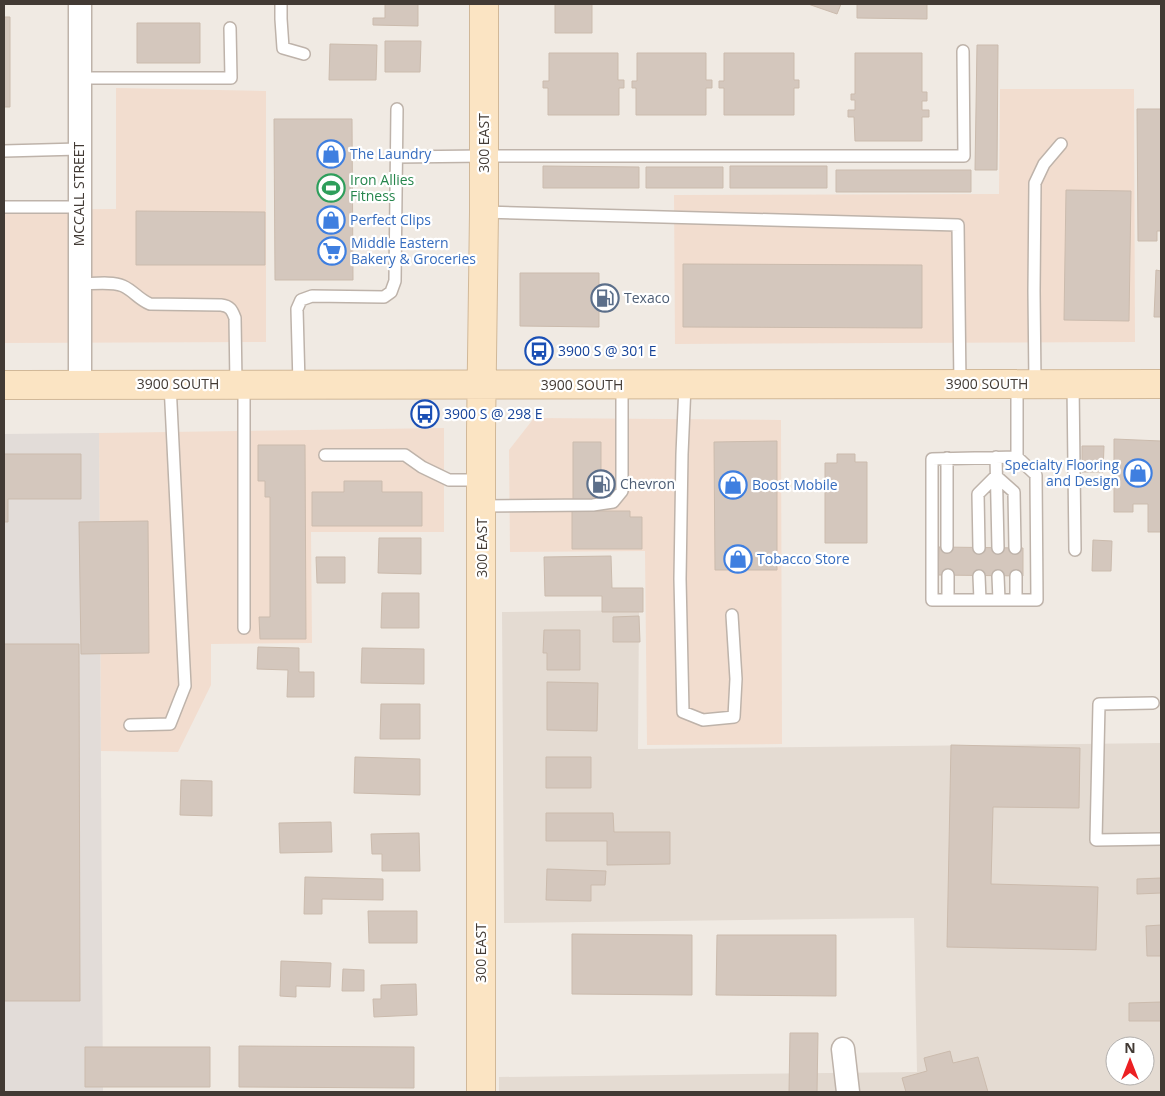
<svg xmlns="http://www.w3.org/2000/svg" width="1165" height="1096" font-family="'Open Sans',sans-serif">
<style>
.residential{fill:#e4dbd2;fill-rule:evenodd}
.commercial{fill:#f2ddcf}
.industrial{fill:#e2dcd8}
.building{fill:#d4c7bd;stroke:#cbbbad}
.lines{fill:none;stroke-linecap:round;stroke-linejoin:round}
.lane-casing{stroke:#beb3aa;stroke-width:14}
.street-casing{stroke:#beb3aa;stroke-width:25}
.secondary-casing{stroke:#d1b898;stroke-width:30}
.lane{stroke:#fff;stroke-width:11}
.street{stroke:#fff;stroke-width:22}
.secondary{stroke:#fbe4c3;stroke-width:28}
.labels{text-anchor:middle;stroke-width:4.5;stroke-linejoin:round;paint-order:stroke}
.street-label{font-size:14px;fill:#423a34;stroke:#fff}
.shop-label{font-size:14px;fill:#366cbe;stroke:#fff;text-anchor:start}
.leisure-label{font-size:14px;fill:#27864d;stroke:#fff;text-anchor:start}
.service-label{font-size:14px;fill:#4e5e75;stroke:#fff;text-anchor:start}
.transit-label{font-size:14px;fill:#164399;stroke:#fff;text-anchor:start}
</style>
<rect width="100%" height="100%" fill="#f0eae3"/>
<path class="residential" d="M639 610 638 749 1161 743V1092H499V1077L917 1072 914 918 504 923 502 612ZM1115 1046H1145V1076H1115Z"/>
<path class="commercial" d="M116 88 266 91V342L4 343V210L116 209Z
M1000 89H1134L1135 342 675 344 674 195 999 194Z
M534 418 781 420 782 744 647 745 645 551 510 552 509 450Z
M444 428V532H311L312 643 211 644V685L178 752 101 751 99 433Z"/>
<path class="industrial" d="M99 433 103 1092H4V434Z"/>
<path class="building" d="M385 4H418V26L373 25V18H385Z
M555 4H592V33H555Z
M808 4H841L837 14Z
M857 4H927V19L857 18Z
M4 17H10V107H4Z
M137 23H200V63H137Z
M385 41H421L420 72H385Z
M330 44 377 45 376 80H329Z
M977 45H998L997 170H975Z
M549 53H618V80H624V88H619V115H548V88H543V81H549Z
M637 53H706V80H712V88H706V115H636V88H632V81H637Z
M724 53H794V80H799V88H794V115H724V88H719V81H724Z
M855 53H922V92H927V101H922V110H929V117H922V141H855L854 117H848V110H855V100H851V94H855Z
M1137 109H1161V231H1157V241H1138Z
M274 119H352L353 280H275Z
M543 166 639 167V188H543Z
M730 166H827V188H730Z
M646 167H723V188H646Z
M836 170H971V192H836Z
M1066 190 1131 191 1129 321 1064 320Z
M136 211 265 212V265H136Z
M683 264 922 265V328L683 327Z
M1156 270 1161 271V317H1154Z
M520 273H599V327L520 326Z
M1114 439 1161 441V532H1148V504H1133V512H1114Z
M777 441V570H715L714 442Z
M573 442H601V500H573Z
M258 445H305L306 639H260L259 617H270V497H265V481H258Z
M1082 446H1104L1103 472H1082Z
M4 454H81V499H8V522H4Z
M837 454H855V462H867V543H825V463H837Z
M344 481H382V492H422V526H312V492H344Z
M572 511H630V517H642V549H572Z
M148 521 149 653 81 654 79 522Z
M379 538H421V574L378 573Z
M1093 540 1112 541 1111 571H1092Z
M939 547 1023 548V576L938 575Z
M611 556 612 588H643V612H602V596H545L544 557Z
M316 557H345V583H317Z
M382 593H419V628H381Z
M639 616 640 642H613V617Z
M544 630H580V670H547V653H543Z
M4 644H79L80 1001H4Z
M258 647 299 648V672H314V697H287L288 670 257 669Z
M362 648 424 649V684L361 683Z
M547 682 598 683 597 731 547 730Z
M381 704H420V739H380Z
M951 745 1080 748 1079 808 993 807 991 884 1098 887 1096 950 947 947Z
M355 757 420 759V795L354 793Z
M546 757H591V788H546Z
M181 780 212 781V816L180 815Z
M546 813H613L614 832H670V864L607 865V841H546Z
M331 822 332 852 280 853 279 823Z
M419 833 420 871H382V854H372L371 834Z
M547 869 606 871 605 885H591V901L546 900Z
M305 877 383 879V900L322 899V914H304Z
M1161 878V893L1137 894V879Z
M368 911H417V943H369Z
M1161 925V956H1147L1146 926Z
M572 934 692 935V995L572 994Z
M717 935H836V996L716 995Z
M281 961 331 963 330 987 296 986V997L280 996Z
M343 969 364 970V991H342Z
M416 984 417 1015 374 1017 373 999H381V985Z
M1161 1002V1021H1129V1003Z
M790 1033H818L817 1092H789Z
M239 1046 414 1047V1088L239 1087Z
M85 1047H210V1087H85Z
M950 1051 953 1063 978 1057 988 1092H906L902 1078 927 1071 924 1058Z"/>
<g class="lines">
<g class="lane-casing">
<path id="lane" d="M281 4V19L283 48 304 54
M79 78H231L230 28
M4 151 79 149
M396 157 484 156H964L963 51
M4 207H79
M484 212 958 225 960 384
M80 284C92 284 112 281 123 286 134 291 138 299 150 304L221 305C230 306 232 310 235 318L236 384
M299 384 297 309 301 300 312 296 384 297 391 292 395 281 397 109
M1017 384V457L1036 475 1037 600H932V459L1017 457
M1035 384 1034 291 1035 183 1044 164 1061 144
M1073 384 1075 550
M244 385V628
M685 385 682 454 680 579 683 712 703 720 734 717 736 679 732 615
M325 455H405L422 467 449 480H482
M996 457 998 548
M947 458V547
M482 506 593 505 613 502 622 491V385
M979 548 978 494 996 476 1014 492 1015 548
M948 575V600
M979 576 980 600
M998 576 999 600
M1016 576V600
M1153 703 1099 704 1096 840 1161 839
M130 725 170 724 185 686 170 384"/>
</g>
<g class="street-casing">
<path id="street" d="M80 4V385
M843 1049 848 1092"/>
</g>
<g class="secondary-casing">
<path id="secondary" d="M4 385 1161 384
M481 1092V432L484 212V4"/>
</g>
<use href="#lane" class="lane"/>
<use href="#street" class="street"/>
<use href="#secondary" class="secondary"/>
</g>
<defs>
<g id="shop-ring" transform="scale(1.4375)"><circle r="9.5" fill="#fff" stroke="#3f7fe0" stroke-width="1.5"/><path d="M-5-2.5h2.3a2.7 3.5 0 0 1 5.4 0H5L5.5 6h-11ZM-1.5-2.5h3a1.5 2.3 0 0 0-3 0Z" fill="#3f7fe0"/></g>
<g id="stadium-ring" transform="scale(1.4375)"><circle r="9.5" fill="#fff" stroke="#2e9e5b" stroke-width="1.5"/><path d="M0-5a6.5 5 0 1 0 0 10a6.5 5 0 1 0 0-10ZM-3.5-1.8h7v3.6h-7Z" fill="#2e9e5b"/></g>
<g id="supermarket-ring" transform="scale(1.4375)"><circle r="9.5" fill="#fff" stroke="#3f7fe0" stroke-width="1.5"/><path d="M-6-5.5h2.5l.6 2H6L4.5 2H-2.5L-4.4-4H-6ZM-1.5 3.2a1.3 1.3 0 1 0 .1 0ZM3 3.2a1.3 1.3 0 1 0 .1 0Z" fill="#3f7fe0"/></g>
<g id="fuel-ring" transform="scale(1.4375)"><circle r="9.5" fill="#fff" stroke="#5c6f8a" stroke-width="1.5"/><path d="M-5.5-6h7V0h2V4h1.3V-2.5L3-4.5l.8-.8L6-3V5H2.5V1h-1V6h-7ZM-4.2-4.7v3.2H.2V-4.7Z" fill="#5c6f8a"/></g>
<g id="bus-ring" transform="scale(1.4375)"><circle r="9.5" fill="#fff" stroke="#1a4fb4" stroke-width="1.5"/><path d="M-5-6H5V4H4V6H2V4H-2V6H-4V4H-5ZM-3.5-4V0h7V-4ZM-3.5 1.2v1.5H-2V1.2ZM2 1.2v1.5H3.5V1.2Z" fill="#1a4fb4"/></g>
</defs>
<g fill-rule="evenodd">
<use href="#shop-ring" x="331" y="154"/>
<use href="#stadium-ring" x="331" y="188"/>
<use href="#shop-ring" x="331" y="220"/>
<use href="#supermarket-ring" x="332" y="251"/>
<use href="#fuel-ring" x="605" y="298"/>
<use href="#bus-ring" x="539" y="351"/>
<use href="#bus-ring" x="425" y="414"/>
<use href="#shop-ring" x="1138" y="473"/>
<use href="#fuel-ring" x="601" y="484"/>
<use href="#shop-ring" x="733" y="485"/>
<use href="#shop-ring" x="738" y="559"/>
</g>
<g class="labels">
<g class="street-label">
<text transform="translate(484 143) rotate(-90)" y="5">300 EAST</text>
<text transform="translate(79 194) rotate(-90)" y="5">MCCALL STREET</text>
<text x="178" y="389">3900 SOUTH</text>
<text x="987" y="389">3900 SOUTH</text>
<text x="582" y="390">3900 SOUTH</text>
<text transform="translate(482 548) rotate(-90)" y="5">300 EAST</text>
<text transform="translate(481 953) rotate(-90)" y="5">300 EAST</text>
</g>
<g class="shop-label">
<text x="350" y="159">The Laundry</text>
<text x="350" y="225">Perfect Clips</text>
<text x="351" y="248">Middle Eastern<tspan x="351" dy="16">Bakery &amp; Groceries</tspan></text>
<text x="1119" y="470" text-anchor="end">Specialty Flooring<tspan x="1119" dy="16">and Design</tspan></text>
<text x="752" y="490">Boost Mobile</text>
<text x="757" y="564">Tobacco Store</text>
</g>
<g class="leisure-label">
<text x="350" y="185">Iron Allies<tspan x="350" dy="16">Fitness</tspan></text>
</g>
<g class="service-label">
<text x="624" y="303">Texaco</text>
<text x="620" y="489">Chevron</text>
</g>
<g class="transit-label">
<text x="558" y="356">3900 S @ 301 E</text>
<text x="444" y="419">3900 S @ 298 E</text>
</g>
</g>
<rect width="1165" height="1096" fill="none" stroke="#423a34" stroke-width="10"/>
<g transform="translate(1130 1061)"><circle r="24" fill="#ffffff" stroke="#b3b0ae"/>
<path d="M0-4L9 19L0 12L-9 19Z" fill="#ec1f22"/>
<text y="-8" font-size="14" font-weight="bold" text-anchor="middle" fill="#423a34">N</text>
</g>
</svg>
